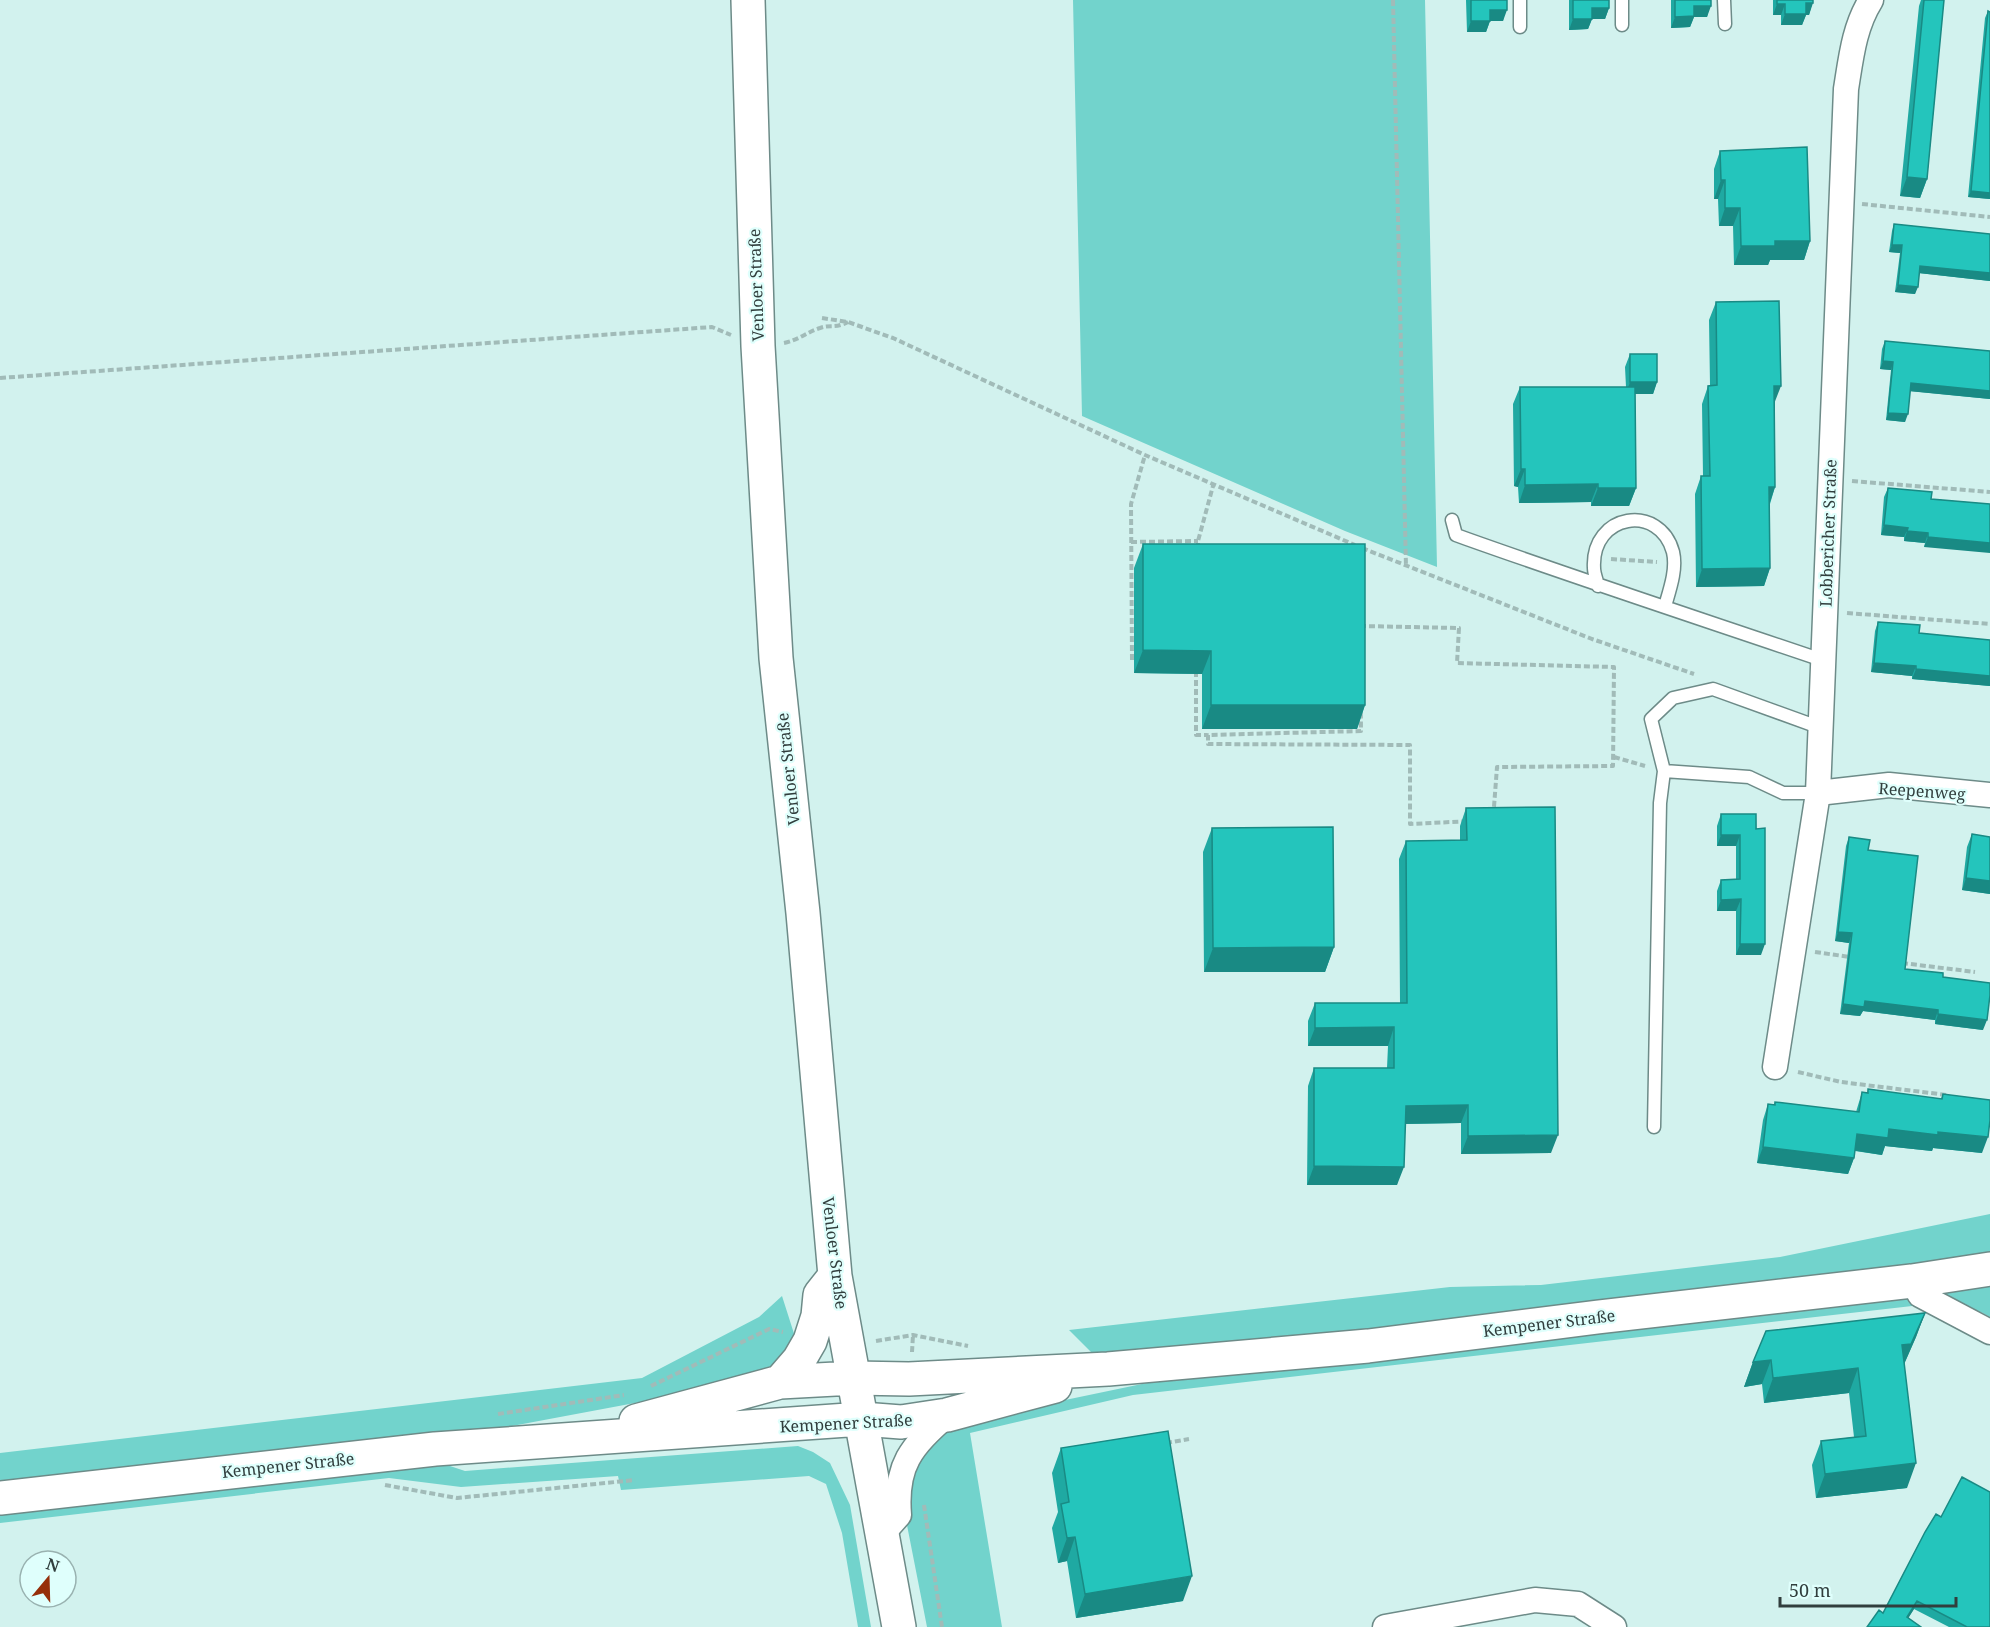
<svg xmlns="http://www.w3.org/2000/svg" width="1990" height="1627" font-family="'Noto Serif',serif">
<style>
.green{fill:#72d3cc}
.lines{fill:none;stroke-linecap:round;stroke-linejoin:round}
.lane-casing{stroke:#6d8b88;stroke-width:15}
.street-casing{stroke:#6d8b88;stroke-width:27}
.secondary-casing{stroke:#6d8b88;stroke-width:36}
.primary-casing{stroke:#6d8b88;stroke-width:36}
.path{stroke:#a1bbb8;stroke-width:4;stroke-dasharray:6 3;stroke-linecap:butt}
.lane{stroke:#fff;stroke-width:12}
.street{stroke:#fff;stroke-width:24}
.secondary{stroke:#fff;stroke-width:33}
.primary{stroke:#fff;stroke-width:33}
.wall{fill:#1fa9a2}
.shaded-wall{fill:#198a84}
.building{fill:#24c5bc;stroke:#198a84;stroke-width:1.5}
.labels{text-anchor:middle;stroke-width:4.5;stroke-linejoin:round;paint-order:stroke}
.street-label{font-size:16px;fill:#313e3d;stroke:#dffffc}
</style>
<rect width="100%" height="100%" fill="#d2f2ee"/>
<path class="green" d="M1073 0H1425L1437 567 1345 531 1082 416Z
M1990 1214V1256L1954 1265 1230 1345 1094 1355 1069 1330 1450 1287 1541 1285 1780 1257Z
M1990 1278V1317L1981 1312 1958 1309 1931 1296Z
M1901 1293 1921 1305 1133 1395 970 1433 1002 1627H927L905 1515 914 1466 937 1435 965 1421 1185 1375Z
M782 1296 797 1343 780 1364 747 1382 506 1427 160 1470 0 1488V1453L642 1378 759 1317Z
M798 1446 813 1452 830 1463 850 1505 871 1627H858L842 1533 826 1484 809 1476 621 1490 618 1476 461 1487 389 1478 0 1523V1508L432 1460 465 1471Z"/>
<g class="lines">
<g class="lane-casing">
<path id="lane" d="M1520 0V27
M1622 0V25
M1724 0 1725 24
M1452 520 1456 535 1467 539C1585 581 1704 620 1822 660
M1598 586C1597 580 1594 574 1594 568 1591 513 1660 503 1673 552 1677 569 1670 589 1665 606
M1664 771 1749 777 1783 793H1818
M1654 1127 1660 803 1664 771 1651 719 1673 698 1713 689 1821 728"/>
</g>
<g class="street-casing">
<path id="street" d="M1818 793 1889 785 1990 795
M1775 1067 1818 793 1846 89C1851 58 1854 27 1871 0
M1912 1281 1920 1295 1990 1332
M883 1533 899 1515C895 1465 911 1447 947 1415
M1385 1627 1535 1600 1578 1604 1614 1627"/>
</g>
<g class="secondary-casing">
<path id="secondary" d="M854 1378 909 1379 1108 1369 1368 1346 1598 1317 1912 1281 1990 1269
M862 1419 901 1422 947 1415 1055 1386"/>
</g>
<g class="primary-casing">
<path id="primary" d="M748 0 758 346 776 658 803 913 835 1276 899 1627
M780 1382 799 1360 810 1341 818 1316 820 1295 835 1276
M636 1421 780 1382 854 1378
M0 1498 435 1449 862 1419"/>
</g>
<path class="path" d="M1393 0 1406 567
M1862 204 1990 217
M822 318 848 322 893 338 1145 455 1355 545
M784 343C799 340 807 332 820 328 831 324 834 329 848 322
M0 378 712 327 731 335
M1852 481 1990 492
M1131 542 1198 541
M1362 548 1592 639 1694 674
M1198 549V541L1213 486
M1611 559 1657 562
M1847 613 1990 624
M1360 626 1459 628 1457 663 1614 667 1613 766 1497 767 1493 820 1410 824V745L1208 744V735L1361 731Z
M1132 660 1131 504 1145 455
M1196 671V735H1207
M1614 757 1645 766
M1815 952 1850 957
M1902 963 1975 972
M1798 1072 1841 1082 1947 1095
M876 1341 913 1335 968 1346
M912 1352 913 1335
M651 1386 769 1329 783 1332
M498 1414 624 1395
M1166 1443 1189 1439
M385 1485 457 1498 635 1480
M924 1505 942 1627"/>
<use href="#lane" class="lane"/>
<use href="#street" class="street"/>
<use href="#secondary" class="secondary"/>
<use href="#primary" class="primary"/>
</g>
<path class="wall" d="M1466 0H1507L1503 21H1490L1486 32H1467Z
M1569 0H1609V8L1605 19H1592L1588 29 1569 30Z
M1671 0H1711L1707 17H1694L1690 27 1671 28Z
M1773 0H1813L1809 15H1806L1802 25H1781V15H1773Z
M1921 0H1944L1927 179 1920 198 1900 196 1919 6Z
M1988 11 1990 199 1968 197 1985 18Z
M1720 151 1810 241 1804 260H1770L1768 265H1734L1733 226H1719L1718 199H1714V169Z
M1894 224 1990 234V281L1919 273 1915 294 1895 292 1900 253 1889 252 1892 231Z
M1716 302 1775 402V487L1770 504V568L1764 586 1696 587 1695 494 1701 476H1703L1702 404 1708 386 1710 385 1709 320Z
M1885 341 1990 351V399L1910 391 1905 422 1886 420 1891 370 1880 369 1882 349Z
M1630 354 1657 382 1653 394H1635L1636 488 1629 506H1591V502L1519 503 1518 487 1514 486 1513 404 1520 387H1626L1625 367Z
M1888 488 1931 499 1990 504 1924 547 1925 543 1904 541V537L1881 535 1884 497Z
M1143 544 1365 705 1357 729H1202V674L1134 673V568Z
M1878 622 1919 633 1990 640V686L1912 679V676L1871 672 1875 631Z
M1466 808 1551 1153 1461 1154V1123L1405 1124 1397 1185H1307L1308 1086 1314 1068H1387L1388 1046H1308V1021L1315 1003H1400L1399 859 1406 841H1460V826Z
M1721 814H1756L1761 955H1736V911H1717V891L1721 880 1736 879V846H1717V826Z
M1212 828 1334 947 1325 972H1204L1203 852Z
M1972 834 1990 837V894L1962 890 1967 847Z
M1849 837 1868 850 1905 969 1943 977 1983 1030 1935 1024V1020L1863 1011 1860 1016 1840 1014 1849 943 1835 941 1846 846Z
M1868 1089 1941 1099 1943 1094 1982 1153 1933 1148 1932 1151 1885 1146 1882 1155 1855 1151 1854 1158 1848 1174 1757 1163 1763 1120 1768 1104H1774L1775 1102 1856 1112 1862 1092 1867 1093Z
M1925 1313 1916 1337 1904 1364 1907 1488 1816 1498 1812 1465 1821 1441 1854 1437 1849 1393 1764 1403 1762 1384 1744 1387 1753 1362Z
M1061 1448 1183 1601 1076 1618 1067 1561 1058 1563 1052 1528 1058 1512 1052 1473Z
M1925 1532 1990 1627H1949L1914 1609 1908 1618 1883 1613Z"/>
<path class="shaded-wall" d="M1806 3H1813L1809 15H1806L1802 25H1781L1785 14Z
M1777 4H1785L1781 15H1773Z
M1694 6H1711L1707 17H1694L1690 27 1671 28 1675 17Z
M1592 8H1609L1605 19H1592L1588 29 1569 30 1573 19Z
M1490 10H1507L1503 21H1490L1486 32H1467L1471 21Z
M1907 177 1927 179 1920 198 1900 196Z
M1721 180H1725L1718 199H1714Z
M1971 191 1990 193V199L1968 197Z
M1725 208H1740L1733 226H1719Z
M1775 241H1810L1804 260H1770L1768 265H1734L1741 246Z
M1892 245H1902L1900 253 1889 252Z
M1920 266 1990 273V281L1918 273Z
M1898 285 1918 287 1915 294 1895 292Z
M1883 361 1893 362 1891 370 1880 369Z
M1630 382H1657L1653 394H1626Z
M1911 383 1990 391V399L1908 391Z
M1774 386H1781L1774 404Z
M1888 413 1908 414 1905 422 1886 420Z
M1521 469H1525L1518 487 1514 486Z
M1598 484 1591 502 1519 503 1525 485Z
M1769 487H1775L1769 505Z
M1598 488H1636L1629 506H1591Z
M1884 525 1908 528 1904 537 1881 535Z
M1907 531 1928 533 1925 543 1904 541Z
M1928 537 1990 543V553L1924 547Z
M1770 568 1764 586 1696 587 1702 569Z
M1143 650 1211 651 1202 674 1134 673Z
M1874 663 1916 666 1912 676 1871 672Z
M1916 669 1990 676V686L1912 679Z
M1211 705H1365L1357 729H1202Z
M1721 835H1740L1736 846H1717Z
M1966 878 1990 881V894L1962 890Z
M1741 899 1736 911H1717L1721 900Z
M1838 932 1852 933 1849 943 1835 941Z
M1740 944H1765L1761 955H1736Z
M1334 947 1325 972H1204L1213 948Z
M1865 1001 1938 1010 1935 1020 1863 1011 1860 1016 1840 1014 1843 1004Z
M1938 1014 1987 1020 1983 1030 1935 1024Z
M1394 1027 1388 1046H1308L1315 1028Z
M1468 1105 1461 1123 1399 1124 1406 1106Z
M1889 1129 1938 1132 1988 1137 1982 1153 1933 1148 1932 1151 1885 1146 1882 1155 1851 1150 1857 1134Z
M1558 1135 1551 1153 1461 1154 1468 1136Z
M1763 1147 1854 1158 1848 1174 1757 1163Z
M1314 1166 1404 1167 1397 1185H1307Z
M1925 1313 1916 1337 1902 1369V1345Z
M1771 1360 1762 1384 1744 1387 1753 1362Z
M1858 1368 1849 1393 1764 1403 1773 1378Z
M1916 1463 1907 1488 1816 1498 1825 1474Z
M1075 1537 1067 1561 1058 1563 1067 1538Z
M1192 1576 1183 1601 1076 1618 1085 1594Z
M1917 1601 1914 1609 1904 1625 1907 1617Z"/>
<path class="building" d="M1471 0H1507V10H1490V21H1471Z
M1573 0H1609V8H1592V19H1573Z
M1675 0H1711V6H1694V16L1675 17Z
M1777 0H1813V3H1806V14H1785V4H1777Z
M1924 0H1944L1927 179 1907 177Z
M1988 11 1990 12V193L1971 191Z
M1807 147 1810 241H1775V246H1741L1740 208H1725V180H1721L1720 151Z
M1894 224 1990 234V273L1920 266 1918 287 1898 285 1902 245H1892Z
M1779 301 1781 386H1774L1775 487H1769L1770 568 1702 569 1701 476H1710L1708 386 1717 385 1716 302Z
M1885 341 1990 351V391L1911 383 1908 414 1888 413 1893 362 1883 361Z
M1630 354H1657V382H1630Z
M1520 387H1635L1636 488H1598V484L1525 485V469H1521Z
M1888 488 1932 492 1931 499 1990 504V543L1928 537V533L1907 531 1908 528 1884 525Z
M1143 544H1365V705H1211V651L1143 650Z
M1878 622 1920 625 1919 633 1990 640V676L1916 669V666L1874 663Z
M1555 807 1558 1135 1468 1136V1105L1406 1106 1404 1167 1314 1166V1068H1394V1027L1315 1028V1003H1407L1406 841 1467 840 1466 808Z
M1721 814H1756V829L1765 828V944H1740L1741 899 1721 900V880L1740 879V835H1721Z
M1333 827 1334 947 1213 948 1212 828Z
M1972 834 1990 837V881L1966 878Z
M1849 837 1870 840 1868 850 1918 856 1905 969 1943 973V977L1990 983V995L1987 1020 1938 1014V1010L1865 1001 1864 1007 1843 1004 1852 933 1838 932Z
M1868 1089 1942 1099 1943 1094 1990 1100V1120L1988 1137 1938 1132V1135L1889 1129 1888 1138 1857 1134 1854 1158 1763 1147 1768 1104 1775 1105V1102L1859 1112 1862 1092 1868 1093Z
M1925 1313 1911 1344 1902 1345 1916 1463 1825 1474 1821 1441 1866 1436 1858 1368 1773 1378 1771 1360 1753 1362 1766 1331Z
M1168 1431 1192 1576 1085 1594 1075 1537 1067 1538 1061 1504 1069 1502 1061 1448Z
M1962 1477 1990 1492V1627H1967L1917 1601 1907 1617 1921 1627H1867L1879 1610 1883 1613 1925 1532 1936 1514 1941 1517Z"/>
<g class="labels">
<g class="street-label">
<text transform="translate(756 285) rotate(-92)" y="6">Venloer Straße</text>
<text transform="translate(1828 533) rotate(-88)" y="6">Lobbericher Straße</text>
<text transform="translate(788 769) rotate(-96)" y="6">Venloer Straße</text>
<text transform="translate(1922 791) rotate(4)" y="6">Reepenweg</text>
<text transform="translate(835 1253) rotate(83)" y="6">Venloer Straße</text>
<text transform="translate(1549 1323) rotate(-7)" y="6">Kempener Straße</text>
<text transform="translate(846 1423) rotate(-3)" y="6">Kempener Straße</text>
<text transform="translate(288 1465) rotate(-6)" y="6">Kempener Straße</text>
</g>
</g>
<g transform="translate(48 1579) rotate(19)"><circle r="28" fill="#dffffc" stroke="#99b2b0" stroke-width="1.5"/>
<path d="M0-4.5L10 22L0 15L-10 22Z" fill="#962f0a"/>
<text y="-9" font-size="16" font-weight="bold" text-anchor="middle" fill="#313e3d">N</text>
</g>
<path d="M1780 1597v9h176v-9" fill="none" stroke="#313e3d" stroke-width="3"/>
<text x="1789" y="1597" font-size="18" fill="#313e3d" stroke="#dffffc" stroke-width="4.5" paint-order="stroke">50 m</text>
</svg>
